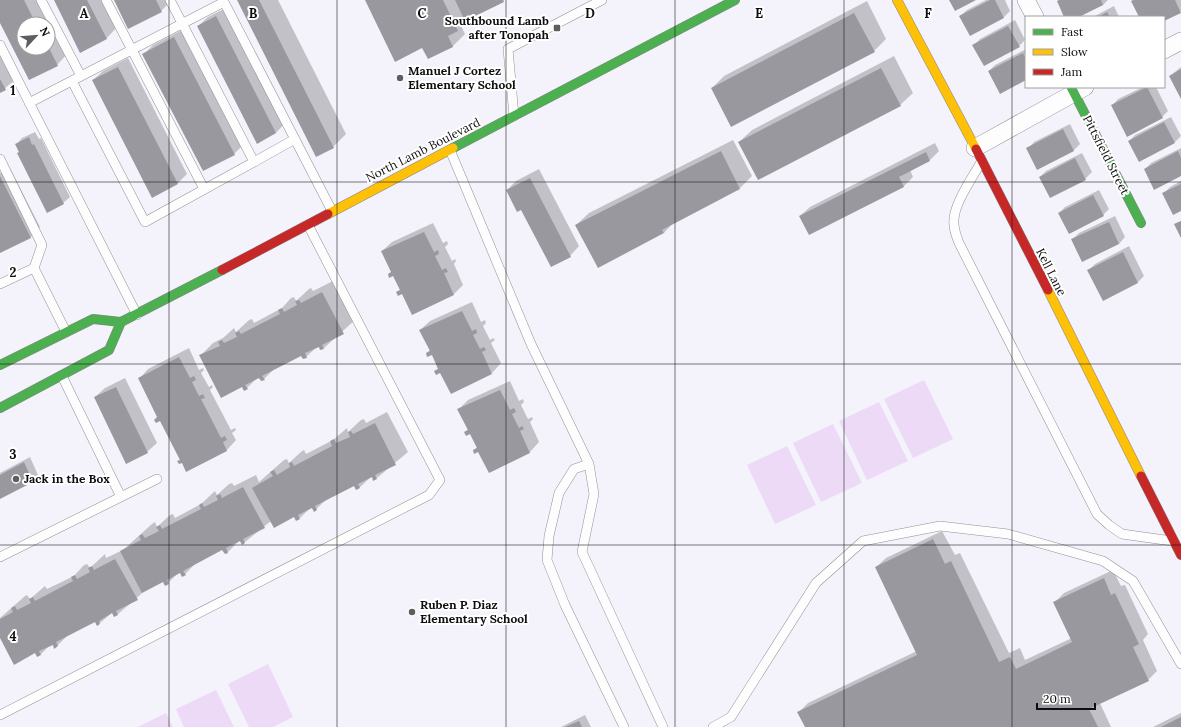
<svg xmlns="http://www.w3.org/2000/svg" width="1181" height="727" font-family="Lora,serif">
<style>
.pitch{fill:#eddaf7}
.shadow{fill:#0003;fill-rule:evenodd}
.building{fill:#99989e}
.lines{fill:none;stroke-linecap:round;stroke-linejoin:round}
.lane-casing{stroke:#929195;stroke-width:10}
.street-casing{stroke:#929195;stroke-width:18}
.fast-casing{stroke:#88878b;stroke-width:10}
.slow-casing{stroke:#88878b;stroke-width:10}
.jam-casing{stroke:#88878b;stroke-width:10}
.lane{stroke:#fdfdfe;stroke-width:9}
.street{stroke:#fdfdfe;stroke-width:17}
.fast{stroke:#4caf50;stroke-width:9}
.slow{stroke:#ffc107;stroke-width:9}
.jam{stroke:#c62828;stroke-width:9}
.grid{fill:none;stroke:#0e0e0e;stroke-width:1;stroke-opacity:0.55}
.poi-dot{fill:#5e5e61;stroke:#fff;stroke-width:1.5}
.labels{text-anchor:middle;stroke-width:4;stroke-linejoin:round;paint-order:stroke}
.poi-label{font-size:12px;font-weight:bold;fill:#0e0e0e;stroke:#fff;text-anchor:start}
.street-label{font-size:12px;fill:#0e0e0e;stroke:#fff}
.grid-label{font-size:13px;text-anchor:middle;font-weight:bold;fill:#0e0e0e;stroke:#fff;stroke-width:4;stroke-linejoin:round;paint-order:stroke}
</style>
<rect width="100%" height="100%" fill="#f4f2fb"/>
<path class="pitch" d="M924 380 953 439 913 458 884 399Z
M879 402 908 461 867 480 839 421Z
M833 424 862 483 821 502 793 443Z
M787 446 816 505 775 524 747 465Z
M268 664 293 717 273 727H249L228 684Z
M216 690 234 727H184L176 709Z
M166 713 173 727H138Z"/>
<path class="shadow" d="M0 0H43L69 52 57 65 30 79 0 21ZM24 24H48V48H24Z
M55 0H105L118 26 106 39Z
M115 0H172L161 11Z
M238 0H278L346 134 333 147Z
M366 0H505L469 18 461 26 465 34 453 46 428 58 423 47Z
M986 0H1005L1010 11 1004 17 970 34 960 16 967 10Z
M1059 0H1108L1103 5 1077 17H1065Z
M1133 0H1181V11L1164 20V17H1140Z
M867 1 886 39 874 51 712 88 724 76Z
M1114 6 1119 17H1093Z
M226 8 285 123 276 133 257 142 198 26 208 17Z
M1015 20 1025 40 1019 46 974 45 980 39Z
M184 29 244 144 234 154 144 54 153 45Z
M1026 49V79L989 71 995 65Z
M0 51 15 80 0 92Z
M894 56 913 93 900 105 739 142 752 130Z
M128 58 187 174 177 184 93 80 103 71Z
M1181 67V97L1170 76Z
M1143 87H1156L1168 111 1162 117 1112 106 1118 99Z
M1171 117 1181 136 1175 142 1139 161 1129 141 1135 135Z
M1070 124 1080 144 1074 150 1038 168 1028 149 1034 142Z
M35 132 39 139 41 138 70 197 63 203 19 152 16 145 22 138Z
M733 140 752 176 740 188 673 223 664 233 576 225 589 213Z
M935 143 939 151 930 160 910 170 913 177 904 186 800 216 810 207Z
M1181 148V175L1145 169 1151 163Z
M1082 153 1092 172 1085 179 1050 197 1040 177 1046 171Z
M10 168 40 227 31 237 0 252V173Z
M539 169 579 246 570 256 522 208 507 190 516 181Z
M1181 181V210L1163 194 1170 187Z
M1099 190 1109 209 1103 215 1059 213 1065 207Z
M1115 216 1125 237 1119 244 1073 239 1079 233Z
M433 223 443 243 447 241 448 244 445 247 452 261 455 259 456 261 454 264 463 285 454 294 413 314 402 292H397L401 289 382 251 392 242Z
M1129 246 1144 276 1138 282 1103 299 1089 270 1095 264Z
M335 280 355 320 324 348 321 349 319 345 306 357 304 358 302 354 275 368 264 379 261 380 260 376 258 377 247 388 200 356 213 343 223 338 234 328 236 332 249 320 252 319 254 323 282 308 291 298 294 297 296 301 309 289 311 288 313 291Z
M472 302 481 322 485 320 486 323 483 326 490 340 493 338 495 340 491 343 501 363 492 373 451 393 440 371H435L439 368 432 354 427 353 430 350 420 330 430 321Z
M189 348 199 370 203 368 204 370 201 373 209 387 212 385 213 387 210 390 231 430 235 428 236 430 232 433 236 440 227 450 187 471 182 461H179L181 459 139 379 148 369Z
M125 378 157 443 147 452 95 397 105 388Z
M510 381 519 401 523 399 524 402 521 405 528 419 532 417 533 419 530 422 539 442 530 452 489 472 479 450H474L477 447 470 433 465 432 468 429 459 409 468 400Z
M387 412 408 452 377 478 372 476 359 488 355 485 327 499 314 511 312 507 310 508 300 518 295 516 271 521 245 542 242 543 240 540 228 552 225 553 223 549 196 563 185 574 180 571 168 583 163 580 148 588 117 615 113 612 100 623 95 621 68 635 57 646 53 643 50 645 40 655 0 636V618L25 596 27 595 30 599 45 586 47 589 74 576 84 565 87 564 90 568 91 567 105 554 106 558 123 550 152 524 155 522 157 527 170 515 173 514 175 518 201 504 215 491 217 495 229 484 232 483 234 486 256 475 259 482 284 460 287 459 289 463 302 451 304 450 306 454 333 440 347 428 348 432 361 420 364 419 366 423Z
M30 457 38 475 32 481 0 498V473Z
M942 531 955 555 960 553 1009 653 1020 648 1025 660 1072 638 1055 602 1064 593 1113 570 1121 586 1125 585 1148 634 1143 640 1157 671 1148 680 1100 703 1111 727H806L799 712 808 703 917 651 876 567 886 558Z
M1181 713V727H1153Z
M585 715 591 727H561Z"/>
<path class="building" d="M0 0H24L36 24H24V48H49L58 66 29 80 0 23Z
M54 0H87L107 39 80 53Z
M114 0H156L162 12 128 29Z
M237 0H259L334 148 316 157Z
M365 0H443L458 31 448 36 453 47 428 59 422 48 395 62Z
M455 0H503L504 2 465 21Z
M949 0H976L955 11Z
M990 0H995L1004 18 970 36 959 16Z
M1059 0H1101L1103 5 1079 17H1064L1057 1Z
M1133 0H1175L1181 13 1164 21V17H1139L1131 1Z
M1107 12 1110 17H1098Z
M854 13 875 52 731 127 711 88Z
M216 16 276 133 257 144 197 26Z
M1008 26 1020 47 984 66 972 45Z
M174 37 235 155 203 171 142 54Z
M1023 53 1026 60V80L1000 94 988 71Z
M118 67 178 184 152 198 92 80Z
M881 68 901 106 758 180 738 142Z
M1181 69V99L1169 76Z
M0 79 6 90 0 93Z
M1147 87 1163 118 1127 137 1111 105Z
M1164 122 1175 143 1139 162 1128 141Z
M1063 129 1074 151 1037 170 1026 148Z
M29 137 32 145 34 144 64 204 47 213 17 153 19 152 15 144Z
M721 151 740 189 662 230 664 233 598 268 575 225Z
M1178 151 1181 158V176L1154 190 1144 169Z
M926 152 930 161 899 177 904 187 809 235 799 216Z
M1075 158 1086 180 1050 198 1039 177Z
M0 176 31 238 0 253Z
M530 178 571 257 551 267 521 210 517 212 506 190Z
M1181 184V211L1173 215 1162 193Z
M1093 195 1104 216 1069 234 1058 213Z
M1181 221V238L1174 224Z
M1109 222 1119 244 1082 262 1071 239Z
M424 232 434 252 438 250 439 254 435 256 442 270 446 268 448 272 444 273 454 295 412 315 402 294 398 296 396 292 400 290 393 276 389 278 388 274 391 272 381 251Z
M1123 252 1138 283 1103 301 1087 270Z
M322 292 344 334 322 345 324 349 320 350 319 347 305 353 307 358 303 359 301 356 262 376 265 380 261 381 259 378 245 385 248 389 244 391 242 387 221 398 199 355 220 346 218 342 222 340 224 343 237 337 235 333 239 331 241 334 280 314 278 310 282 308 284 312 297 305 295 301 299 300 301 303Z
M462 311 472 331 476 329 477 333 473 335 480 349 484 347 486 350 482 352 492 374 451 394 440 373 436 375 434 371 438 369 432 355 427 357 426 353 430 351 419 330Z
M179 357 190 378 194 376 196 380 192 382 199 396 203 394 205 398 201 399 221 438 225 436 227 440 223 442 227 451 186 472 182 463 179 464 177 461 180 460 160 421 156 423 154 420 157 417 138 378Z
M116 387 148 453 126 464 94 397Z
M500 390 510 410 514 408 516 412 512 414 519 428 522 426 524 429 520 431 530 453 489 473 478 452 474 454 473 450 477 448 470 434 466 436 464 432 468 430 457 409Z
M375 423 396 465 375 475 377 479 373 481 372 477 358 484 360 488 356 490 354 486 315 506 317 510 314 512 312 508 298 515 300 519 296 521 294 517 274 528 252 488 273 476 270 472 274 470 277 475 290 467 289 463 292 462 294 466 332 446 330 441 334 439 336 443 350 437 348 432 351 431 353 434Z
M24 462 33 482 0 499V475Z
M243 487 265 528 243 539 245 543 242 545 240 541 226 548 228 553 225 554 222 550 183 571 186 575 182 577 180 573 167 580 169 584 165 586 163 582 142 593 120 551 141 540 139 536 142 534 145 538 159 531 156 527 160 525 162 529 201 509 199 505 202 503 204 507 218 500 216 496 220 494 222 498Z
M933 539 945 564 951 561 999 662 1010 657 1016 669 1072 642 1053 602 1104 578 1111 595 1115 593 1139 644 1133 647 1149 681 1089 709 1098 727H805L797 712 917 655 875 567Z
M115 559 138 600 116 611 118 615 114 617 112 613 99 621 100 624 97 626 95 622 56 642 58 646 54 649 53 645 39 651 41 655 37 657 35 653 14 665 0 638V619L13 612 11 608 15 606 17 610 31 603 29 599 33 597 35 601 73 581 71 577 75 575 77 579 90 572 88 568 92 566 94 570Z
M1181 717V727H1161Z
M579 721 582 727H565Z"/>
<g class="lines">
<g class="lane-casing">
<path id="lane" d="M41 0 81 76
M106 0 204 189
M170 0 254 162 295 139
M223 0 332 211
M0 45 137 315
M72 81 145 222 254 162
M29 103 224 2
M514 116 508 49 602 0
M450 150 531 344 589 464
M0 159 42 245 34 268 0 284
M981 162C973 177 955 202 954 219 953 228 956 235 959 243L1097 514 1109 525 1122 534 1172 541
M34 268 66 332
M62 376 121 497
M0 557 157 479
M0 715 429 495 440 480 308 225
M624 727 565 605 547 560 549 536 559 493 574 469 589 464 594 494 582 552 663 727
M713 727 731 717 816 583 863 541 940 526 1008 534 1103 561 1133 581 1181 664"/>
</g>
<g class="street-casing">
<path id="street" d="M1026 0 1035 17
M1164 50 1181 41
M975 148 1085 87"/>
</g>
<g class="fast-casing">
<path id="fast" d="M1071 87 1141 223
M453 148 735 0
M0 365 93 319 121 322 222 270
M0 408 109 350 121 322"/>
</g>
<g class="slow-casing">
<path id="slow" d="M897 0 976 149
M328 214 453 148
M1048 290 1141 476"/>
</g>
<g class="jam-casing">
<path id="jam" d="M976 149 1048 290
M222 270 328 214
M1141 476 1181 555"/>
</g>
<use href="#lane" class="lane"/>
<use href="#street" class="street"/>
<use href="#fast" class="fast"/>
<use href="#slow" class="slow"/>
<use href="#jam" class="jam"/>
</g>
<path class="grid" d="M169 0V727M337 0V727M506 0V727M675 0V727M844 0V727M1012 0V727M0 182H1181M0 364H1181M0 545H1181"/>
<g class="poi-dot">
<rect x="553" y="24" width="8" height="8" rx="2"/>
<circle cx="400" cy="78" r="4"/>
<circle cx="16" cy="479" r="4"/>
<circle cx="412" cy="612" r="4"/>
</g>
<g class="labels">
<g class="poi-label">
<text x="549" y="25" text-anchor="end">Southbound Lamb<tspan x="549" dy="14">after Tonopah</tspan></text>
<text x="408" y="75">Manuel J Cortez<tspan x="408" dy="14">Elementary School</tspan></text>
<text x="24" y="483">Jack in the Box</text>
<text x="420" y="609">Ruben P. Diaz<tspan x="420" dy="14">Elementary School</tspan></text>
</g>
<g class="street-label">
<text transform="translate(423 150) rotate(-27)" y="4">North Lamb Boulevard</text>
<text transform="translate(1106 155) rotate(63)" y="4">Pittsfield Street</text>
<text transform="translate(1051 272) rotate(63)" y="4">Kell Lane</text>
</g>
</g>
<g class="grid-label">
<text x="84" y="18">A</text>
<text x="253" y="18">B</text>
<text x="422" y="18">C</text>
<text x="590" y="18">D</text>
<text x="759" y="18">E</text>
<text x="928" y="18">F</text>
<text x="13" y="95">1</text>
<text x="13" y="277">2</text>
<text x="13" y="459">3</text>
<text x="13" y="641">4</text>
</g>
<rect x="1025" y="16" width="140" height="72" fill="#ffffff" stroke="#9f9f9f"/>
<rect x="1033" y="29" width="20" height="6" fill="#4caf50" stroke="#9f9f9f"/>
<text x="1061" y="36" font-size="12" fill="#0e0e0e">Fast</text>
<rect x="1033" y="49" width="20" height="6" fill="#ffc107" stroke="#9f9f9f"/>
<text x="1061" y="56" font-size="12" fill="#0e0e0e">Slow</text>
<rect x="1033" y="69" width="20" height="6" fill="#c62828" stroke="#9f9f9f"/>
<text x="1061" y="76" font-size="12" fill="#0e0e0e">Jam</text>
<g transform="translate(36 36) rotate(64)"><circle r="19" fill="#ffffff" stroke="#9f9f9f"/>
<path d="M0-3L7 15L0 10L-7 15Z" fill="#5e5e61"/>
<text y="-6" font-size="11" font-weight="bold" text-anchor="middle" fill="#0e0e0e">N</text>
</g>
<path d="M1037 703v6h58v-6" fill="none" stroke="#0e0e0e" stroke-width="2"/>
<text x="1043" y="703" font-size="12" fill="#0e0e0e" stroke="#ffffff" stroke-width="3" paint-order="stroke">20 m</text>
</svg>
